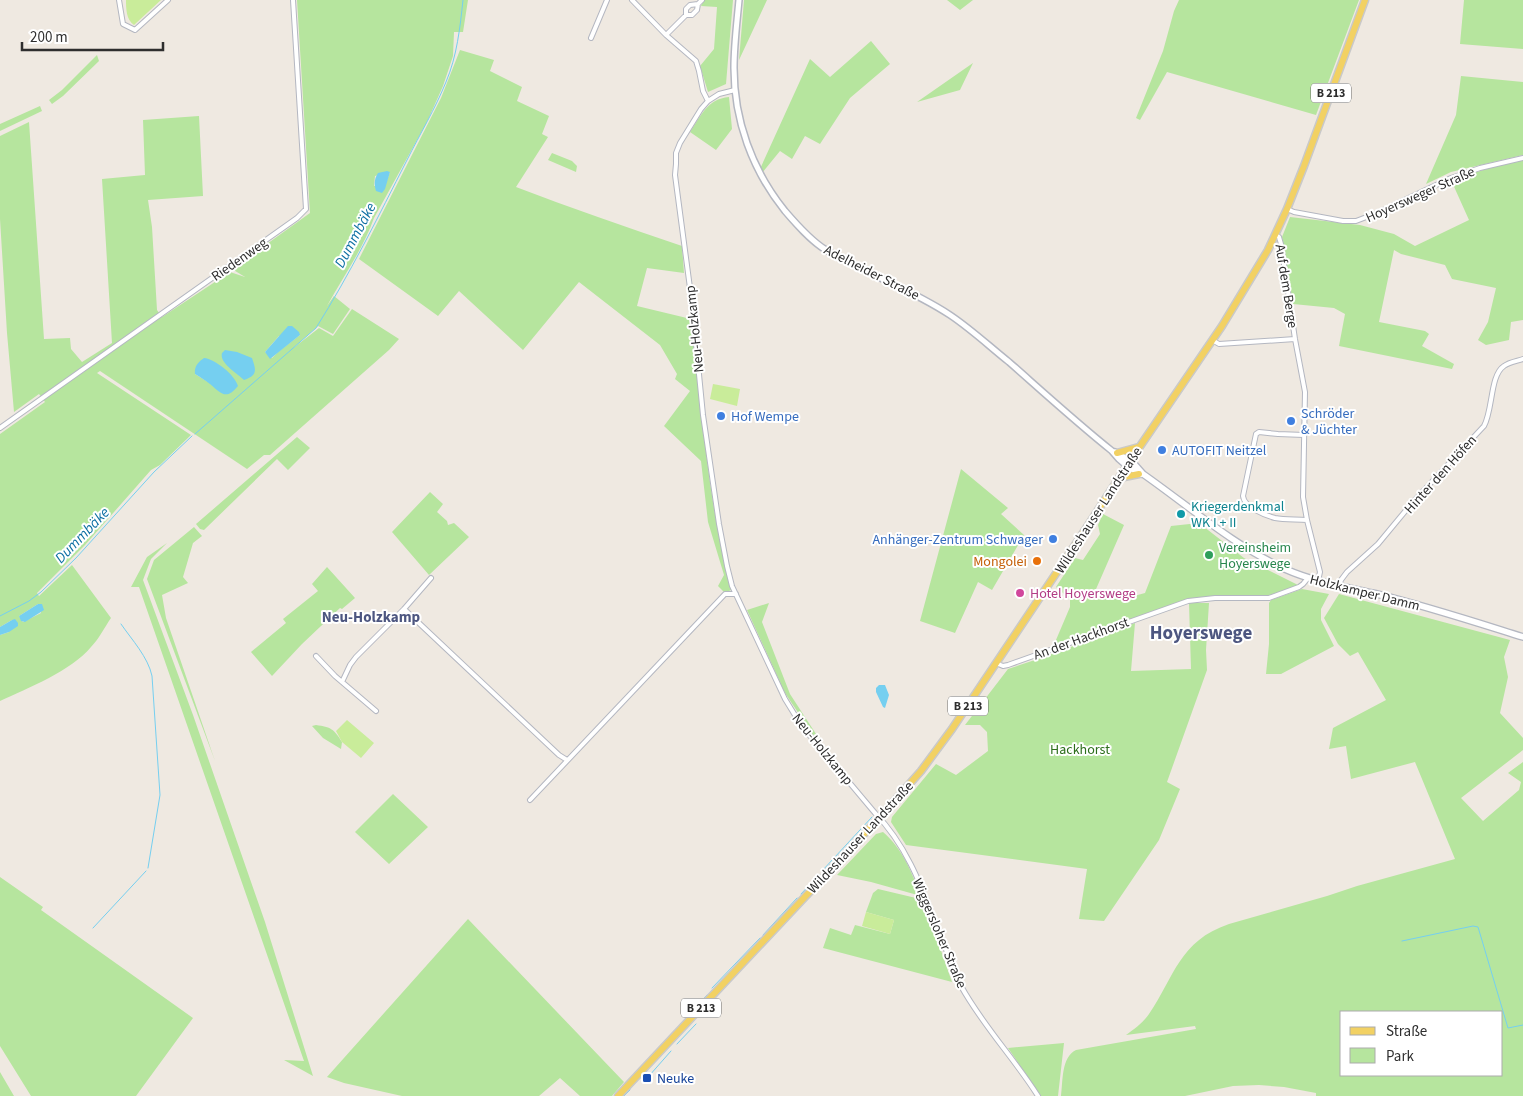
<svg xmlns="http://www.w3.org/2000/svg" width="1523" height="1096" font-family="'Source Sans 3',sans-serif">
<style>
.green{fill:#b6e59e;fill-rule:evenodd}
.pitch{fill:#c9ec9a}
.water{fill:#75cff0}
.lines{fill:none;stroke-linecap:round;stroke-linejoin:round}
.stream{stroke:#75cff0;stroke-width:1}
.minor-casing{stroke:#b4b7c1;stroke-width:6}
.tertiary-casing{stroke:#b4b7c1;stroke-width:8}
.secondary-casing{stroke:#b4b7c1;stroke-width:8}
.primary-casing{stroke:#c9c9c9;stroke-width:9}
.minor{stroke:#fff;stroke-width:4}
.tertiary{stroke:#fff;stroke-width:5}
.secondary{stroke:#fff;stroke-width:5.5}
.primary{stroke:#f2d163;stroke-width:6}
.shop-dot{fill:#3f7fe0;stroke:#fff;stroke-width:2}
.culture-dot{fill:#0f9aa8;stroke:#fff;stroke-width:2}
.leisure-dot{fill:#2e9e5b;stroke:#fff;stroke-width:2}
.food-dot{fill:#e8710a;stroke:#fff;stroke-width:2}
.hotel-dot{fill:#d1479c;stroke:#fff;stroke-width:2}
.transit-dot{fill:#1a4fb4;stroke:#fff;stroke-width:2}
.labels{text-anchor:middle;stroke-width:4;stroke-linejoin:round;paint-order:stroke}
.shield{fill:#fff;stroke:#6d6d6d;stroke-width:1}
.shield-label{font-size:12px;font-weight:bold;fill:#2e2e2e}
.street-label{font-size:14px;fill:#2e2e2e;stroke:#fff}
.shop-label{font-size:14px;fill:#366cbe;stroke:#fff;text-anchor:start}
.culture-label{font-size:14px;fill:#0d838f;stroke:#fff;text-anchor:start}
.leisure-label{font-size:14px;fill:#27864d;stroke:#fff;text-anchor:start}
.food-label{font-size:14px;fill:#c56008;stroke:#fff;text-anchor:end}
.hotel-label{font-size:14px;fill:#b23c85;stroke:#fff;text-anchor:start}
.park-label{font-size:14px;fill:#2c6e1b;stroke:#fff}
.transit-label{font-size:14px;fill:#164399;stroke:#fff;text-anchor:start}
.water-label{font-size:15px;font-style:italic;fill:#0d6fa3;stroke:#fff}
.neighbourhood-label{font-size:15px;font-weight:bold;fill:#4d5680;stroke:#fff}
.district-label{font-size:19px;font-weight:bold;fill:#4d5680;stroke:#fff}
</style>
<rect width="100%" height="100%" fill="#efe9e1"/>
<path class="green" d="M297 0H468L463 32H454L453 56 443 86 427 122 374 218C363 249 343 277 327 306L334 296 350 309 333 334 318 326 292 349 319 328 333 336 352 309 399 339 389 350 270 455H264L247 469 100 371 97 373 191 435 160 465 151 470 85 545 37 593 39 596 72 565 111 618C104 628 99 639 91 647 71 671 28 688 0 701V635L9 632 12 620 0 627V434L45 402 39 394 14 412 7 333 0 219V136L29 122 44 339 70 338 71 349 82 362 112 343 102 179 145 175 143 120 199 116 203 196 148 200 152 227 157 310 162 317 230 272 245 277 232 269 310 213ZM390 172 386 183 374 186 375 176ZM300 335 278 352 272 358 265 352 279 336ZM208 359V382L195 374ZM38 604 41 613 23 622 19 616Z
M704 0H733L726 84 708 92 700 66 714 49 717 7 701 6Z
M744 0H767L739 60Z
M947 0H973L960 10Z
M1179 0H1359L1316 115 1167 72 1140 120 1136 118 1163 51 1174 11Z
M1464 0H1523V49L1460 44Z
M871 41 890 64 850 98 820 144 805 136 792 159 780 151 762 173 760 169 810 59 830 77Z
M460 50 494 60 490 71 522 87 517 101 549 116 542 134 548 137 516 187C571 208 626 227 682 246L684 273 647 268 637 306 691 319C702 410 708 502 731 590L725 593 718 586 724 575 708 522 701 461 664 426 690 391 675 379 677 374 660 345 579 282 523 350 459 291 438 316 359 259 441 98Z
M97 55 99 61 63 96 52 104 49 100 62 90Z
M973 63 960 90 917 102Z
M1461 76 1523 82V155L1451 172 1426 184 1456 115Z
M729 97 732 129 716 150 690 132C701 116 707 99 729 97Z
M40 106 42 111 0 131V124Z
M552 153 572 161 577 166 576 172 548 160Z
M1523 160V320L1511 322 1509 340 1486 345 1478 340 1488 322 1496 288 1452 279 1445 265 1401 254 1394 250 1379 322 1425 331 1429 334 1422 346 1454 364 1452 369 1339 346 1345 314 1334 308 1293 304 1282 237 1290 217 1360 225 1394 234 1415 246 1469 220 1451 180 1509 162Z
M297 437 310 448 288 470 277 459 204 530 200 529 196 524Z
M961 469 1008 508 1001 514 1024 535 992 590 978 582 955 633 920 621Z
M430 492 443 504 437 512 447 521 448 525 454 523 469 537 429 575 392 532Z
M1103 514 1124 525 1093 596 1123 599 1145 593 1171 526 1199 523 1244 558 1298 585 1269 596 1245 595 1213 596 1187 599 1053 647 1070 607V599L1056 587 1075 558 1083 560 1100 534 1098 525Z
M194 527 202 536 193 543 183 577 188 583 162 595 166 618 215 761 147 579 154 560Z
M167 543 151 559 143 580 193 715 265 922 313 1076 284 1060 304 1061 139 587H131L147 557Z
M327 567 355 598 342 609 340 608 302 644 272 676 251 652 286 623 283 619 318 591 312 584Z
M1302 589 1329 594 1321 609V620L1334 646 1281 674H1266L1269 644V603L1271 600Z
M1339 594 1510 640 1504 657 1508 677 1500 713 1523 738V750L1461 798 1483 821 1519 790 1521 782 1508 773 1523 762V1096H1316V1093L1284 1087 1259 1085 1233 1086 1185 1096H1061C1063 1082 1061 1057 1076 1050L1196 1029 1195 1026 1126 1035C1134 1029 1143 1023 1149 1014 1175 976 1179 941 1229 924L1327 896 1357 886 1455 859 1415 762 1351 779 1346 746 1329 749 1333 728 1386 700 1358 652 1350 656 1338 644 1324 618ZM1342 1012H1502V1075H1342Z
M769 603 762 622 790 694 816 734 813 735 785 693 747 610Z
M1189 603H1209L1206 650 1207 670 1167 782 1180 789 1159 840 1104 921 1079 919 1087 869 906 845 891 822 892 817 936 764 956 775 988 751 987 732 980 725H965L1008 669 1041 658 1135 623 1131 671 1191 669Z
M316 725C331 727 334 729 342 742L341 749 323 738 312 726Z
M393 794 428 827 389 864 355 832Z
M883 832C903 849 912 873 921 896L871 882 837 875 876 834Z
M0 877 43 907 41 910 193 1018 136 1096H31L0 1046Z
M878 889 916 898 924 902 952 982 823 948 830 928 851 935 855 925 890 934 894 920 866 912 873 893Z
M468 919 624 1082 612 1096H580L560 1078 539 1096H402L344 1083 327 1077Z
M1064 1043 1058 1096H1041L1008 1048Z
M0 1072 14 1096H0Z"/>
<path class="pitch" d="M126 0H161L134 25C126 20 126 8 126 0Z
M713 384 740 389 737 406 710 399Z
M347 720 374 743 361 758 342 742 336 731Z
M866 912 894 920 890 934 862 926Z"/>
<path class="water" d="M387 171 390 172 385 189 382 193 376 191C374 185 374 179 378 173Z
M288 326H292L299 332 300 335 270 359 265 352Z
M225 350 237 352 252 358C256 370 258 375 244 380 237 373 219 363 222 353Z
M204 358C215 359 235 375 238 386 226 401 221 393 210 384 205 380 200 377 195 374 194 367 198 362 204 358Z
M38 604H42L44 610 25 622 21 621 19 616Z
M15 619 18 623V626L9 632 0 635V627L12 620Z
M879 685H885L889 695 885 708 883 707 876 692V688Z"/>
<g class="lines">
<path class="stream" d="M195 434 316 328C350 274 378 217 407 160 420 134 435 109 446 82 457 56 460 28 463 0
M0 616 29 601 41 592 76 558 154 472 192 436
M121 624C132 640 148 657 152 676L160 795 148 868
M822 871 872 817
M801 894 819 875
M93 928 146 871
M763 935 797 898
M1402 941 1473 926 1478 927 1508 1028 1523 1025
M712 988 760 938
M692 1011 707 995
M677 1044 696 1024
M649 1076 671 1051
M624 1096 630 1090"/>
<g class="minor-casing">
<path id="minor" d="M119 0 123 24 135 30 168 0
M632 0 666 35 696 61 699 71 703 91 708 101
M686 15H692L697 10 698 4 702 0
M666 35 686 15V9L690 5 698 4
M591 38 607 0
M735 90 719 94 708 101 701 109 680 143 676 153V164L675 175 692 303 703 415 719 524 727 566 732 586 785 699 801 725 875 813C911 850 925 897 944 944 949 958 954 973 961 986 983 1026 1014 1058 1038 1096
M1287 209 1294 212 1343 221H1356L1377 213 1451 178 1480 168 1523 158
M1275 235 1279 237 1281 244 1295 339 1305 392 1303 497 1307 520 1320 572 1318 581
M1212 340 1219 344 1295 339
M0 428 297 218 306 209 293 0
M1304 435 1278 434 1259 432 1256 434 1243 496C1244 507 1264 515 1275 518 1285 520 1297 519 1307 520
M1339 586 1341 580 1347 572 1378 544 1412 503 1484 426C1493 410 1490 375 1504 366 1509 362 1517 361 1523 359
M404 609 559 755 567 760
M316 656 335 676 376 711
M996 663 1003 666 1008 665 1188 601 1215 598H1269L1299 587 1303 584 1308 578
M342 682 350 665 356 657 404 609 431 578
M530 800 725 594H736"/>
</g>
<g class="tertiary-casing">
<path id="tertiary" d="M739 0C737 22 734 45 734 68 734 120 752 170 785 211 797 225 811 241 826 250 866 274 911 289 950 315 971 329 989 346 1009 362 1043 392 1077 423 1112 451L1119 459 1127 466
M1115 452 1130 461"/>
</g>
<g class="secondary-casing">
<path id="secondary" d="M1130 461 1135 465 1143 474C1190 507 1233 545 1285 569 1314 582 1346 587 1377 594 1426 606 1475 622 1523 637
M1127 466 1141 474"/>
</g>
<g class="primary-casing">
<path id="primary" d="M1117 453 1139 447
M1119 478 1139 474
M618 1096 879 818 921 771 952 729 1089 524 1130 461 1222 326 1268 250 1287 209 1304 166 1365 0"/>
</g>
<use href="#minor" class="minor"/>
<use href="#tertiary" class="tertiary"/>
<use href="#secondary" class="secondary"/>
<use href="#primary" class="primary"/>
</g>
<g class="shop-dot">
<circle cx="721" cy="416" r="5"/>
<circle cx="1291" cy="421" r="5"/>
<circle cx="1162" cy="450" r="5"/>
<circle cx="1053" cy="539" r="5"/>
</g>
<circle class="culture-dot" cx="1181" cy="514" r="5"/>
<circle class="leisure-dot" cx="1209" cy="555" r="5"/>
<circle class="food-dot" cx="1037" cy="561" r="5"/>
<circle class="hotel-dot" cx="1020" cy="593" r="5"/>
<rect class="transit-dot" x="642" y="1073" width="10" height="10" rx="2.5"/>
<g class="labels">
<g class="shield">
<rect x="1311" y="83.5" width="40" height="19" rx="4"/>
<rect x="948" y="696.5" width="40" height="19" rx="4"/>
<rect x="681" y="998.5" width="40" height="19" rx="4"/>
</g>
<g class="shield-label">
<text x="1331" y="97">B 213</text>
<text x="968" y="710">B 213</text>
<text x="701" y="1012">B 213</text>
</g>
<g class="street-label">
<text transform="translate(1420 194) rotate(-24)" y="5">Hoyersweger Straße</text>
<text transform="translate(239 259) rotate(-35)" y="5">Riedenweg</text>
<text transform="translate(872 272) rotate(27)" y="5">Adelheider Straße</text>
<text transform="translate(1287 286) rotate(81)" y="5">Auf dem Berge</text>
<text transform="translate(694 329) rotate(-96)" y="5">Neu-Holzkamp</text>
<text transform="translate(1440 474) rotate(-48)" y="5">Hinter den Höfen</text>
<text transform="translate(1098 510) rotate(-57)" y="5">Wildeshauser Landstraße</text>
<text transform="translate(1365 592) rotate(14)" y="5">Holzkamper Damm</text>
<text transform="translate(1081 638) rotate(-20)" y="5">An der Hackhorst</text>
<text transform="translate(823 749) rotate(51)" y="5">Neu-Holzkamp</text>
<text transform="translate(860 837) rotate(-47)" y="5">Wildeshauser Landstraße</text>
<text transform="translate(940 933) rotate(67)" y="5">Wiggersloher Straße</text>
</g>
<g class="shop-label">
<text x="1301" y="418">Schröder<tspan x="1301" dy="16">&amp; Jüchter</tspan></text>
<text x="731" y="421">Hof Wempe</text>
<text x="1172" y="455">AUTOFIT Neitzel</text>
<text x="1043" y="544" text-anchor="end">Anhänger-Zentrum Schwager</text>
</g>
<g class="culture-label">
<text x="1191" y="511">Kriegerdenkmal<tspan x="1191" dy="16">WK I + II</tspan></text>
</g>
<g class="leisure-label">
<text x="1219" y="552">Vereinsheim<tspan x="1219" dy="16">Hoyerswege</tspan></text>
</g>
<g class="food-label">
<text x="1027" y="566">Mongolei</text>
</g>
<g class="hotel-label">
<text x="1030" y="598">Hotel Hoyerswege</text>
</g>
<g class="park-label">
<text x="1080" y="754">Hackhorst</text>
</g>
<g class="transit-label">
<text x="657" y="1083">Neuke</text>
</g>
<g class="water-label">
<text transform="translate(355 235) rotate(-62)" y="5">Dummbäke</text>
<text transform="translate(82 535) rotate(-46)" y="5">Dummbäke</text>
</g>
<g class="neighbourhood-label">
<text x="371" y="622">Neu-Holzkamp</text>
</g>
<g class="district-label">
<text x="1201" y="639">Hoyerswege</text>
</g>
</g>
<rect x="1340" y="1011" width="162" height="65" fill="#ffffff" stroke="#ababab"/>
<rect x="1350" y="1027" width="25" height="8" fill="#f2d163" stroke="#ababab"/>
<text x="1386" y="1036" font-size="15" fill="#2e2e2e">Straße</text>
<rect x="1350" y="1048" width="25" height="15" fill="#b6e59e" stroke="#ababab"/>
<text x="1386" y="1061" font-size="15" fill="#2e2e2e">Park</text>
<path d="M22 42v8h141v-8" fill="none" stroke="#2e2e2e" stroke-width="2.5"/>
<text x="30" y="42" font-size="15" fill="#2e2e2e" stroke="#ffffff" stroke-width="4" paint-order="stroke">200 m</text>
</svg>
